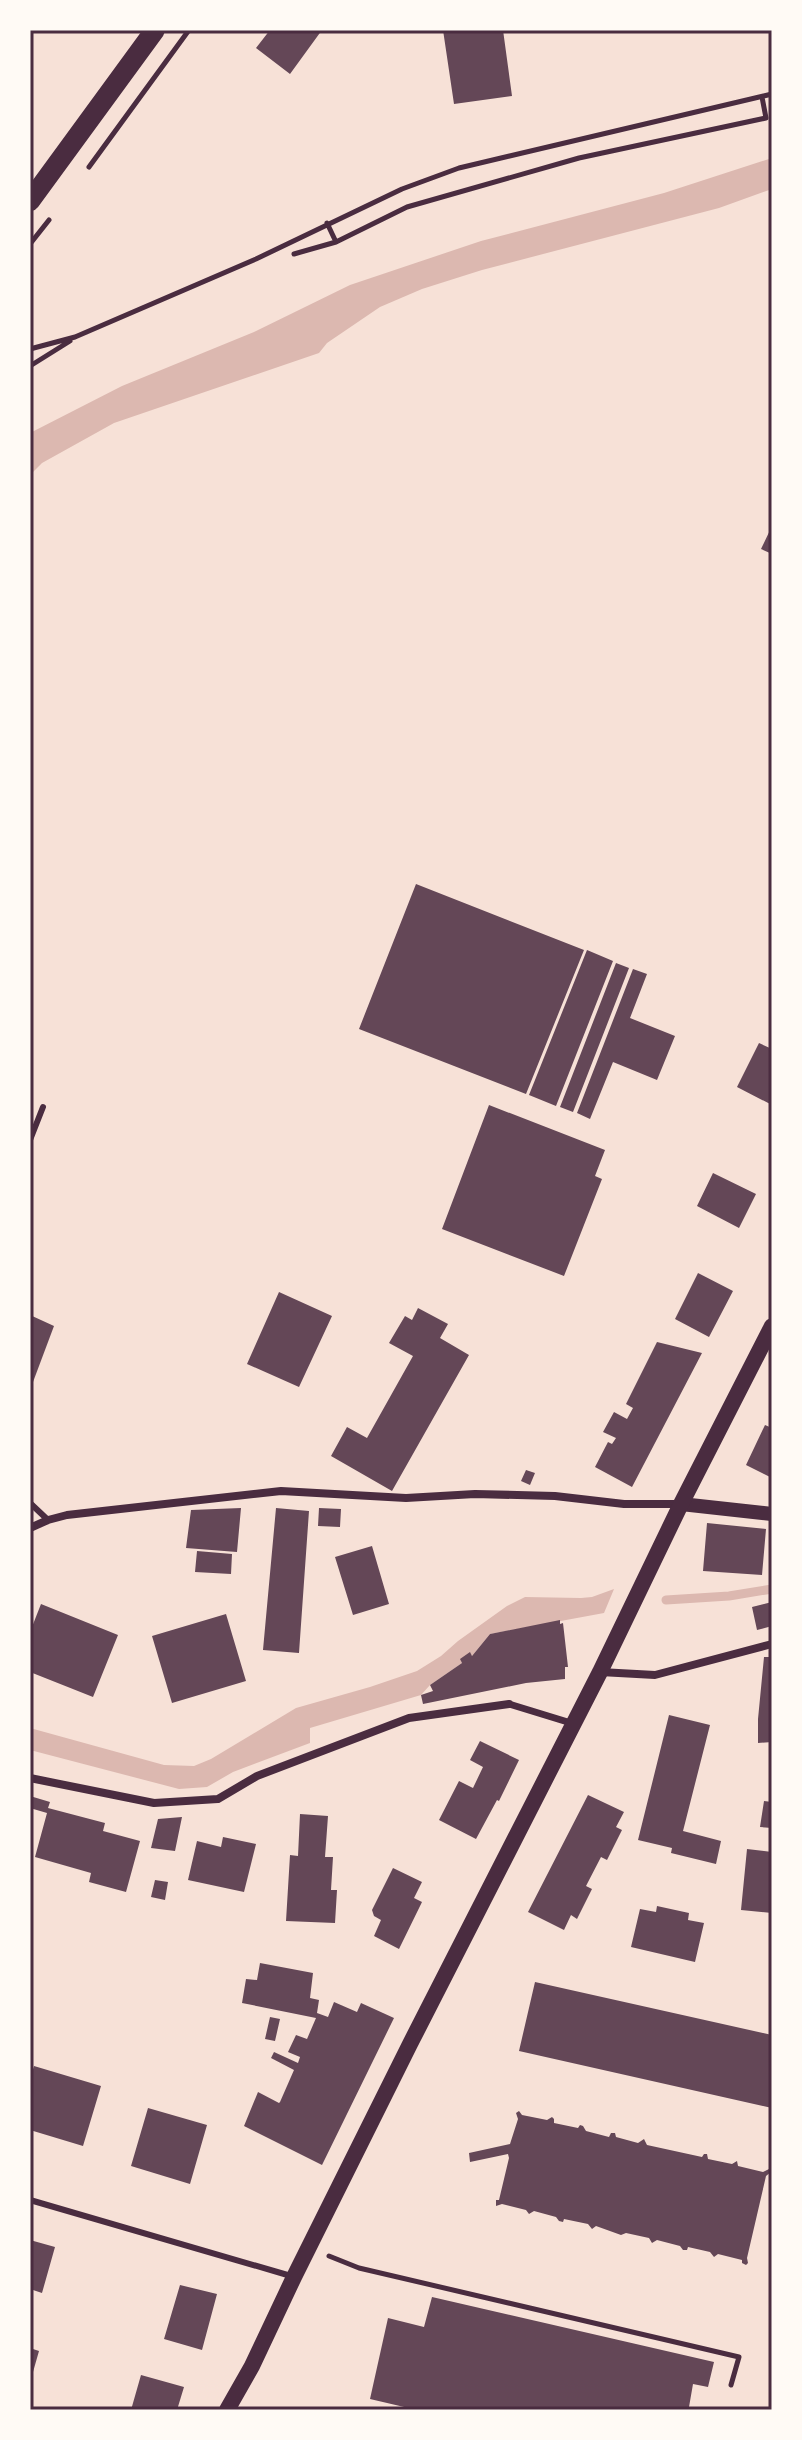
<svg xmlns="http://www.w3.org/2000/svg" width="802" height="2440" font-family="Inter,sans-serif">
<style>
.water{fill:#dcb8b0}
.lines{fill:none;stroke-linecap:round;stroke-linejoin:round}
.stream{stroke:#dcb8b0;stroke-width:9}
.building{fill:#644757}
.path{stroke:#4a2c40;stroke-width:5}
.service{stroke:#4a2c40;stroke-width:6}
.pedestrian{stroke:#4a2c40;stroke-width:7}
.minor{stroke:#4a2c40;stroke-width:8}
.tertiary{stroke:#4a2c40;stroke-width:14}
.secondary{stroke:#4a2c40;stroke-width:16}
.primary{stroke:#4a2c40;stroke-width:20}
.neatline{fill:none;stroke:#4a2c40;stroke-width:3}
</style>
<rect width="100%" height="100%" fill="#f7e1d7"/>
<path class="water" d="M772 158V189L719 208 482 270 422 289 380 307 327 343 319 353 114 423 42 463 30 475V433L122 386 254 332 350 285 481 241 664 193Z
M614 1589 604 1613 490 1634 472 1656 470 1653 461 1659 462 1663 430 1685 421 1695 310 1728V1743L233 1772 207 1787 179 1789 30 1750V1728L164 1765 194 1766 211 1759 296 1708 370 1687 417 1671 441 1656 458 1641 507 1606 525 1597 581 1598 592 1597Z"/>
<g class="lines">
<path class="stream" d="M666 1600 729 1596 772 1589"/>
</g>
<path class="building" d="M270 30H322L290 74 256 48Z
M443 30H503L512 96 454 104Z
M772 526V554L761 549Z
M416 884 584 950 526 1094 359 1029Z
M587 950 613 961 556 1106 529 1095Z
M616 963 629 968 573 1112 560 1107Z
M633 969 647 974 630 1018 675 1036 657 1080 613 1062 590 1119 577 1113Z
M759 1043 772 1049V1105L737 1087Z
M489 1105 605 1150 595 1176 602 1179 564 1276 442 1229Z
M713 1173 756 1194 739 1228 697 1206Z
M698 1273 733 1291 709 1337 675 1319Z
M279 1292 332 1316 299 1387 247 1364Z
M418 1308 448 1324 440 1338 469 1355 392 1491 331 1456 347 1427 367 1438 413 1356 389 1343 405 1316 412 1320Z
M30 1315 54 1326 30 1390Z
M657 1342 702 1353 632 1487 595 1467 608 1442 612 1444 616 1438 603 1432 614 1412 627 1419 633 1408 626 1404Z
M765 1425 772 1428V1478L746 1465Z
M526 1470 535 1473 530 1485 521 1481Z
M241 1508 237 1552 186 1548 191 1510Z
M276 1508 309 1511 299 1653 263 1650Z
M319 1508 341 1509 340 1527 318 1526Z
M707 1523 766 1529 762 1575 703 1571Z
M372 1546 389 1604 353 1615 335 1557Z
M197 1551 232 1554 231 1574 195 1572Z
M772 1602V1626L757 1630 752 1607Z
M41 1604 118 1635 93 1697 30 1672V1632Z
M226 1614 246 1681 172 1703 152 1636Z
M560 1620V1624L563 1623 568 1667H565V1679L526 1683 423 1704 421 1695 433 1691 430 1685 462 1663 460 1659 470 1652 472 1656 490 1634Z
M764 1657H772V1742L758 1743V1719Z
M669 1715 710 1725 683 1831 721 1841 716 1864 671 1853 672 1848 638 1840Z
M480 1741 519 1760 499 1801 497 1800 476 1839 439 1820 459 1781 473 1788 483 1767 470 1760Z
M588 1795 624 1812 616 1827 622 1830 607 1860 601 1857 586 1886 592 1889 577 1919 571 1915 564 1930 528 1912Z
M30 1796 50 1802 48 1808 105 1823 103 1831 140 1841 126 1892 89 1882 91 1873 35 1857 47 1813 30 1808Z
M764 1801 772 1802V1828L760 1827Z
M300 1814 328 1816 325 1857H333L331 1890H337L335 1923 286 1921 290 1855 298 1856Z
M182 1817 175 1851 151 1848 158 1819Z
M223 1837 256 1844 244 1892 188 1880 197 1841 221 1847Z
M747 1849 772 1852V1913L741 1910Z
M393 1868 422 1882 414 1898 422 1902 399 1949 374 1936 381 1920 374 1916 372 1910Z
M155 1880 168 1882 165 1900 151 1897Z
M657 1906 689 1913 688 1920 704 1923 695 1962 631 1947 640 1909 656 1912Z
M260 1963 313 1973 310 1998 319 2000 317 2013 328 2017 334 2002 357 2012 361 2003 394 2018 322 2165 244 2126 258 2092 279 2103 280 2102 294 2070 271 2058 274 2052 298 2063 300 2057 288 2052 296 2035 307 2039 316 2018 242 2003 246 1979 257 1980Z
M535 1982 772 2035V2108L519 2051Z
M270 2017 280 2019 275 2041 265 2039Z
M34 2066 101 2086 83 2146 30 2130V2079Z
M148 2108 207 2125 190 2184 131 2166Z
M519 2111 522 2115 547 2120 552 2117 554 2119V2123L578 2128 580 2125 583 2126 586 2131 609 2137 611 2133H615L616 2137 638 2143 644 2139 647 2145 702 2157 704 2154H707L708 2159 732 2164 737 2161 738 2166 763 2172 769 2169 771 2172 766 2176 747 2258 748 2263 746 2265 742 2263V2260L718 2254 714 2257 710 2252 688 2247 687 2250H683L680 2246 657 2240 652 2243 649 2238 626 2233 621 2235 596 2226 592 2229 588 2224 564 2219 563 2222 559 2221 556 2217 534 2211 529 2214 526 2210 502 2204 496 2206V2200H499L509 2158 508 2154 470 2162 469 2153 510 2144 518 2119 516 2113Z
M30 2240 55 2247 42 2293 30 2289Z
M180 2285 217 2294 202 2350 164 2339Z
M432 2297 714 2362 708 2387 693 2384 689 2407 695 2410H417L370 2399 388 2318 424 2327Z
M30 2348 39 2351 31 2379H30Z
M141 2375 184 2387 177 2410H131Z"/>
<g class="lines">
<path class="path" d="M89 167 189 30
M327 223 336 242
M30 244 49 220
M294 254 336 242 407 207 579 158 766 118 762 97
M30 349 75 337 256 259 402 189 459 168 772 94
M30 366 70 341
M329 2256 359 2268 739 2357 731 2385"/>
<path class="service" d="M30 1140 43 1107
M30 1503 48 1520
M30 2200 291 2276"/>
<path class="pedestrian" d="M509 1704 571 1723"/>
<path class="minor" d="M30 1528 48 1520 67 1515 281 1491 406 1498 475 1494 555 1496 624 1504H680
M600 1672 655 1675 772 1644
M30 1778 154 1803 218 1799 257 1776 409 1718 509 1704"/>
<path class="tertiary" d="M681 1504 772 1514"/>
<path class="secondary" d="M227 2410 252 2366 294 2277 410 2044 600 1672 681 1504 772 1326"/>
<path class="primary" d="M30 201 155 30"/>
</g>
<rect width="802" height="2440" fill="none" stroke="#fffaf5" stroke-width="64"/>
<rect x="32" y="32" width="738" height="2376" class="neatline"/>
</svg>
